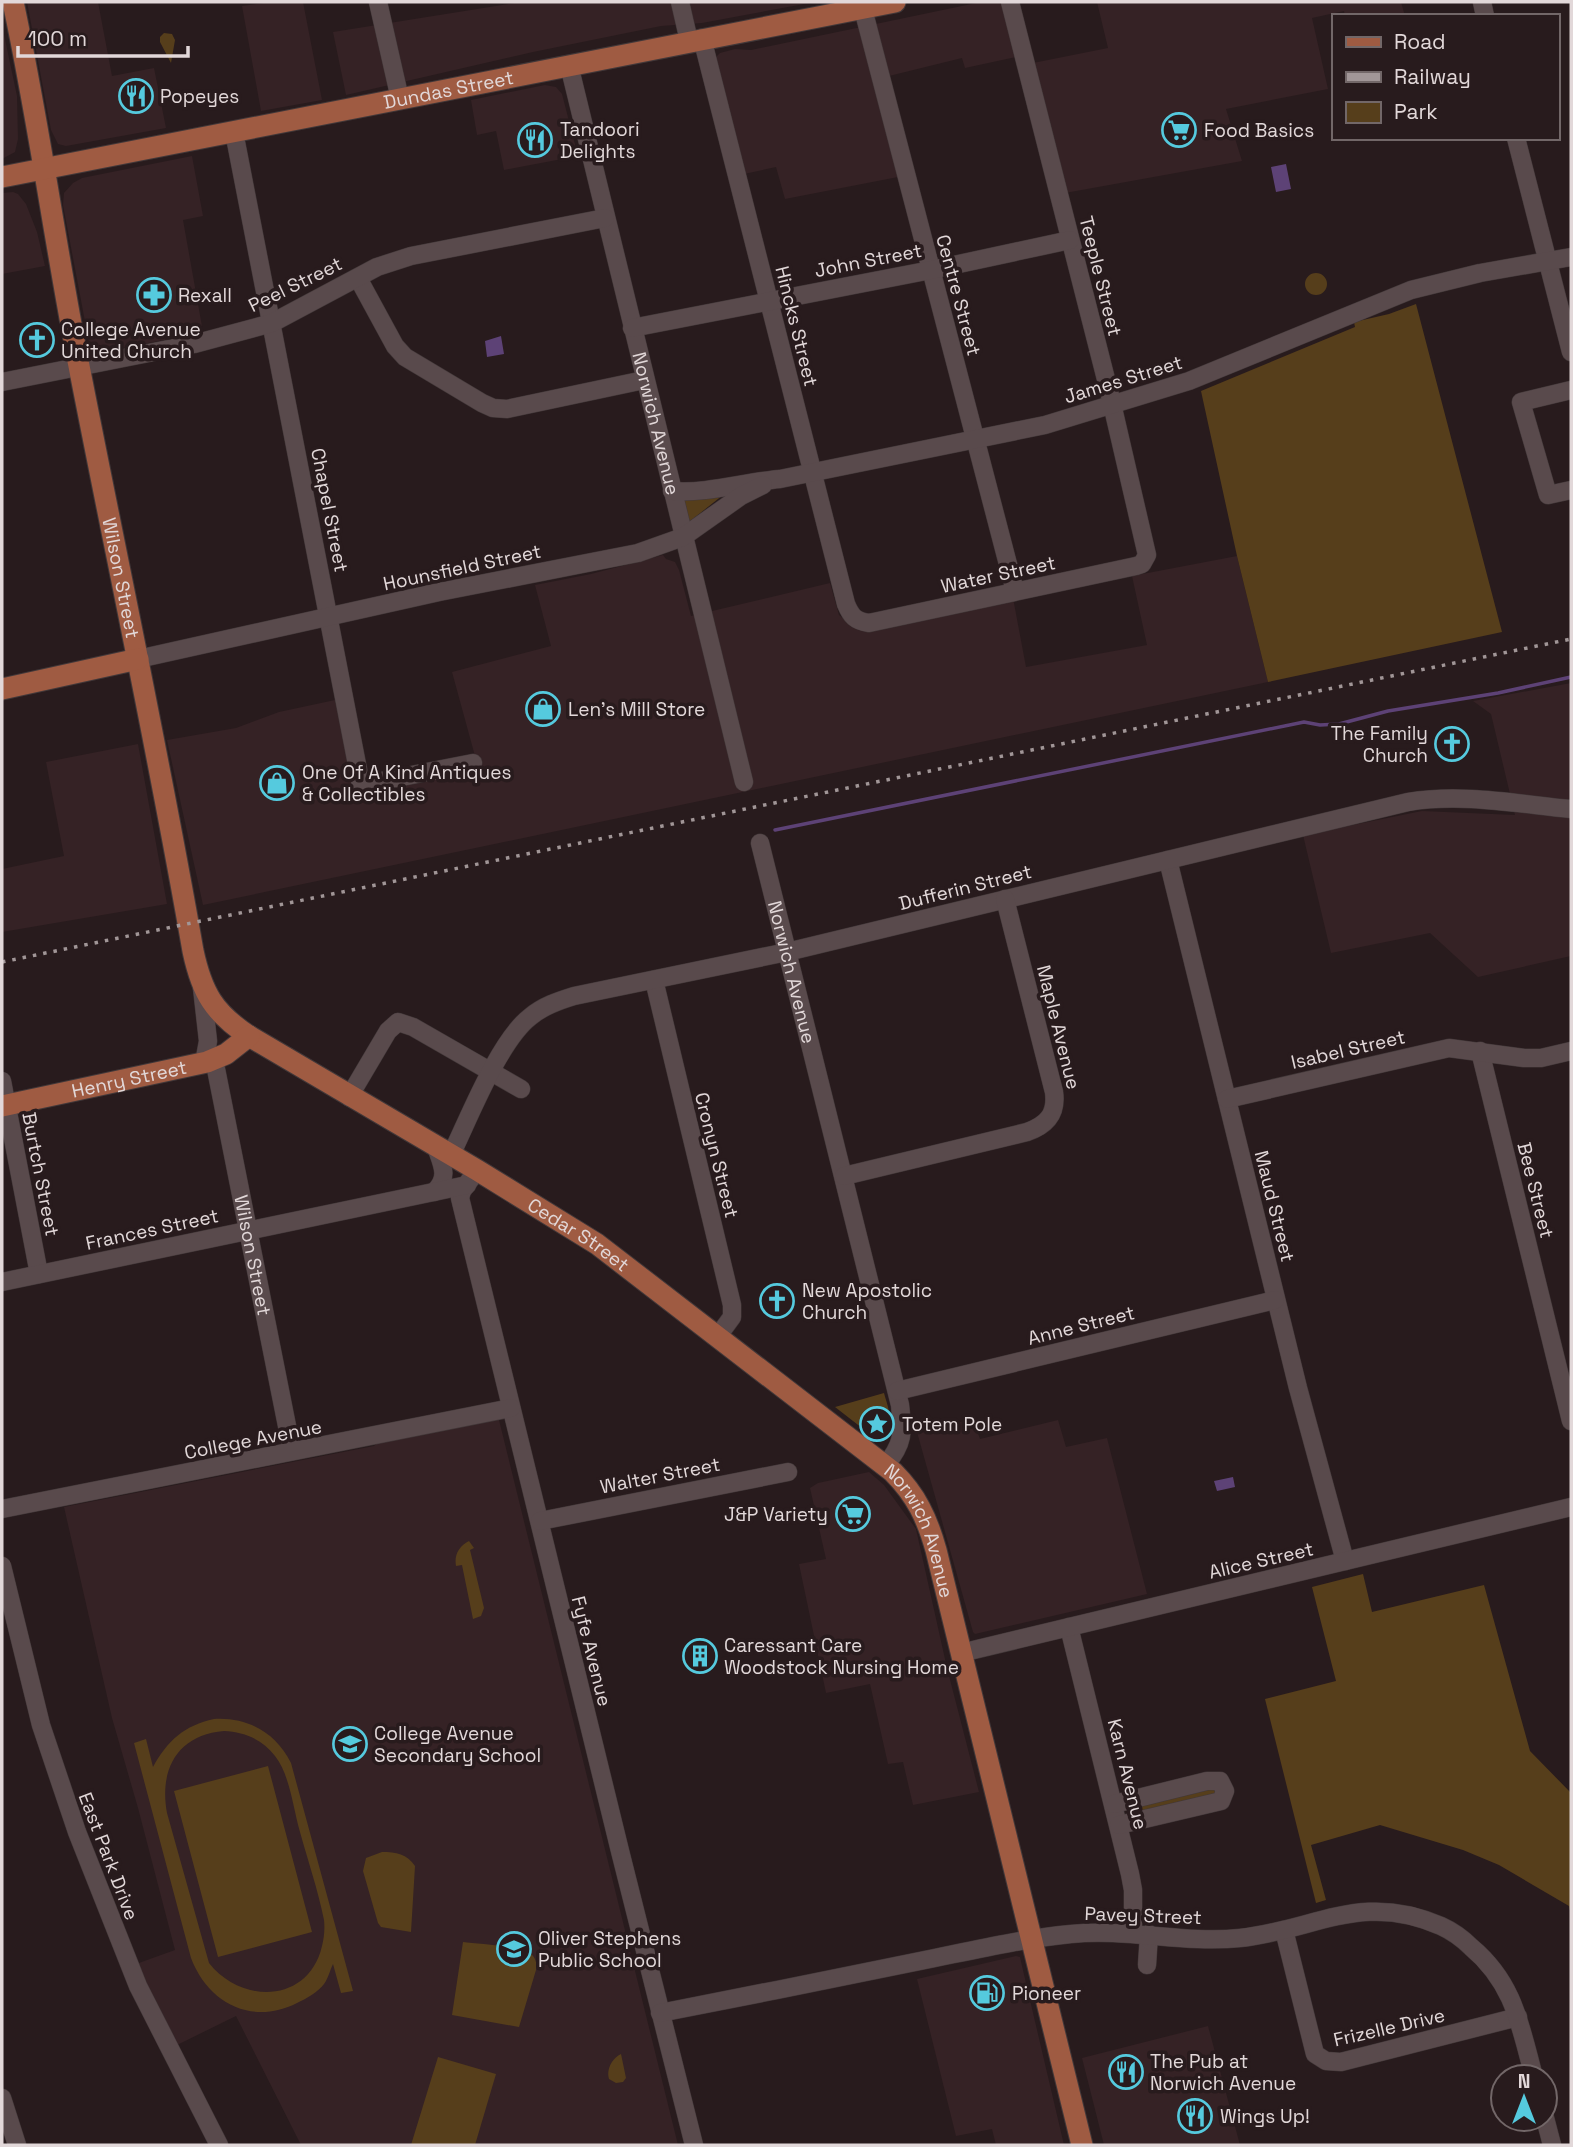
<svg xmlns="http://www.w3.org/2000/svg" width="1573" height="2147" font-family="'Space Grotesk',sans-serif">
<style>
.built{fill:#352225}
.green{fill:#563e1b;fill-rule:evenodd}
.water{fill:#5d4276}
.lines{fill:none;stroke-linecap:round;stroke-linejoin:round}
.stream{stroke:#5d4276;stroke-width:3.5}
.minor-casing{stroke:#423839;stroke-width:19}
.major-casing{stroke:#423839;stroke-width:23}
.minor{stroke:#594a4c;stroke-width:18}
.major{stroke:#9f5b42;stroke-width:21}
.rail{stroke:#a19697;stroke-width:3.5;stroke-dasharray:3.5 7;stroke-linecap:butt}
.labels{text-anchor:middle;stroke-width:7;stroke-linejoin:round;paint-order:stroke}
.street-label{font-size:19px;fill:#e2d8d9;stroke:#281b1d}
.poi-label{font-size:19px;fill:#e2d8d9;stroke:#281b1d;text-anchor:start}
</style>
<rect width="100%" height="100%" fill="#281b1d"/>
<path class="built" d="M27 2H98L112 76 154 68 166 128 66 146 58 144 51 130Z
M271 2H303L322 100 261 111 242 6Z
M521 2H815L702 23 661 26 533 52 346 95 333 32Z
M981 2H999L1002 5 1016 57 965 68 962 58 889 76 898 177 785 199 776 167 744 174 716 57 720 53 735 49 751 50Z
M1097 2H1401L1405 16H1345L1344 11 1312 18 1328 89 1226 109 1242 161 1065 193 1033 63 1108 48Z
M2 25 17 96 18 139 15 152 2 159Z
M545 85 556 87 562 94 578 156 504 170 496 131 477 135 471 100Z
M192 156 203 216 183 220 203 332 99 353 93 352 90 348 63 205 64 193 73 183 82 178Z
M13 192 18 194 26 204 37 232 45 266 2 274V193Z
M663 555 666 559 675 562 679 570 691 616 830 583 839 615 845 620 1013 598 1026 667 1147 645 1132 576 1237 556 1268 682 203 905 167 740 236 728 279 712 335 700 356 793 478 767 452 672 551 646 535 585 591 574Z
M1571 683V956L1478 977 1430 933 1331 953 1303 835 1422 811 1515 815 1491 714 1473 701Z
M138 744 167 904 2 932V869L64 856 46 762Z
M973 1419 980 1439 1058 1420 1066 1447 1107 1438 1147 1594 975 1634 973 1632 917 1432Z
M493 1420H499L678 2145H301L236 2016 177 2045 136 1964 175 1950 138 1808 112 1718 64 1507 374 1446 377 1443Z
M869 1472 884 1485 916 1529 947 1668 979 1792 913 1805 903 1762 888 1764 870 1684 826 1693 799 1564 826 1559 810 1488 818 1483Z
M1016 1956 1020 1957 1022 1966 1064 2145H996L992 2129 956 2136 917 1979Z
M1208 2026 1240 2145H1104L1082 2058Z"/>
<path class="green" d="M164 33 172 34 175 40 171 63 160 42V37Z
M1305 284a11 11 0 1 1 22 0a11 11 0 1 1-22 0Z
M1416 304 1502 632 1268 682 1237 556 1201 391 1355 327 1354 322 1389 314Z
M728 491 689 522 684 499Z
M884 1393C888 1408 897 1428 880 1437L871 1435 835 1407Z
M469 1541 474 1548 470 1550 484 1608 481 1616 473 1619 462 1565 456 1566C454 1555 459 1546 469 1541Z
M1363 1574 1372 1612 1484 1585 1530 1751 1571 1793V1915L1569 1906 1499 1865 1463 1850 1380 1825 1311 1845 1326 1900 1316 1903 1265 1699 1336 1681 1312 1587Z
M214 1719C248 1717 276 1733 291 1763L353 1991 341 1993 333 1964C330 1970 328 1979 324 1984 318 1992 306 1999 297 2003 252 2026 208 2003 191 1958L134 1743 146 1739 153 1767C167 1741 185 1725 214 1719ZM224 1731C244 1732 262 1739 275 1756 290 1775 293 1808 300 1832 308 1861 318 1890 324 1920 325 1929 324 1938 322 1946 309 2003 242 2005 209 1963L167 1813C159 1770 177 1735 224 1731Z
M268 1766 312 1932 218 1957 174 1791Z
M1211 1786 1219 1793 1132 1813V1807Z
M382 1852C396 1852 407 1854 415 1866L411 1932 381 1927 378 1923 363 1871 366 1858Z
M463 1942C478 1944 521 1946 531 1954 536 1958 537 1964 536 1970L519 2027 452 2015Z
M621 2054 626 2078 623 2082 616 2083 609 2079C606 2070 612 2058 621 2054Z
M438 2057 496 2074 475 2145H411Z"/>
<path class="water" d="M1286 164 1291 189 1276 192 1271 167Z
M501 336 504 354 487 357 485 341Z
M1233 1477 1235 1487 1217 1491 1214 1481Z"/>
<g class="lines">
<path class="stream" d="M775 830 1304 722 1320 725 1339 724 1388 711 1498 693 1571 677"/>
<g class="minor-casing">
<g id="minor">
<path d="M378 2 400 99"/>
<path d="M680 2 689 41"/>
<path d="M1482 2 1485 16"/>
<path d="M863 9 1015 591"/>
<path d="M702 38 846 604C851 616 855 621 869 623L1136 566 1142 564 1147 555 1109 391 1010 2"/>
<path id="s1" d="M569 65 744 782"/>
<path d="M234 132 361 785 473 763"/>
<path d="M1516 138 1571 352"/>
<path d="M358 278 395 346 405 357 482 403 493 408 507 409 644 380"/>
<path d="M632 328 931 270 1070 240"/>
<path d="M2 382 194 344 272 323 377 267 411 256 605 218"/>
<path d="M1571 390 1521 402 1548 495 1571 490"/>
<path d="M672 491C707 494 744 482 780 479L1045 425 1189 381 1411 290 1480 273 1571 257"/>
<path d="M138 659 439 592 638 553 683 537 741 496 763 485"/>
<path id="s2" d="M760 843 900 1405C903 1433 904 1443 885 1466"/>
<path d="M1168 860 1298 1388 1345 1561"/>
<path d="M654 980 732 1305V1317L718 1336"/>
<path d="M202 988 208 1041 204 1063"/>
<path d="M1480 1051 1571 1421"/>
<path id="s3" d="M214 1059 292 1451"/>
<path d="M2 1081 39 1274"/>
<path d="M349 1097 388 1031 398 1022 413 1027 521 1089"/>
<path d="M1227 1099 1449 1048 1524 1058H1541L1571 1051"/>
<path d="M451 1155C469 1118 499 1041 530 1017 543 1006 558 1001 574 996L787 952 1408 802C1462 793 1518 804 1571 809"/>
<path d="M477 1170 462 1191 460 1198 620 1851 694 2145"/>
<path d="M844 1176 1027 1132C1047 1125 1057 1114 1054 1092L1005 899"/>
<path d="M434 1192C450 1178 442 1164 436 1147"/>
<path d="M2 1282 467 1185"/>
<path d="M897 1391 1275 1300"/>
<path d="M2 1509 511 1408"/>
<path d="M540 1521 788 1472"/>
<path d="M2 1566 41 1725 77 1832 138 1986 219 2145"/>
<path d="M1069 1627 1130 1874 1133 1890V1932"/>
<path d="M961 1653 1571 1507"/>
<path d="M1114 1804 1207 1781H1220L1225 1791 1221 1801 1119 1825"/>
<path d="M1284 1930 1315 2054 1326 2061 1341 2062 1518 2017"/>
<path d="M1147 1965 1149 1934"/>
<path d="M660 2013C747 1996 833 1979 920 1961 970 1951 1020 1939 1071 1934 1127 1928 1184 1944 1240 1938 1315 1930 1362 1891 1441 1926 1452 1931 1462 1938 1471 1947 1514 1983 1520 2025 1534 2077"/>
<path d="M2 2098 17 2145"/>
<path d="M1545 2118 1552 2145"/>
</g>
</g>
<g class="major-casing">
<g id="major">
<path id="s4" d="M13 2C39 122 55 245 79 366 117 561 159 755 193 951 202 993 214 1013 249 1036L477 1170 597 1244 893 1472C916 1495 927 1518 936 1550L1082 2145"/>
<path id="s5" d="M2 177 895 2"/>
<path d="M2 689 138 659"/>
<path id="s6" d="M2 1106 207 1062 226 1054 249 1036"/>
</g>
</g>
<use href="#minor" class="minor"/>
<use href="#major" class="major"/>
<path class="rail" d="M2 962 1571 639"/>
</g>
<defs>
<g id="restaurant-ring" transform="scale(1.75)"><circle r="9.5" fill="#281b1d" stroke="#55cade" stroke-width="1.5"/><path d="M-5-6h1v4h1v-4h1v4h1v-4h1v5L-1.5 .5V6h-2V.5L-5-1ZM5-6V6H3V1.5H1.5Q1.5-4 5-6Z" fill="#55cade"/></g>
<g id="supermarket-ring" transform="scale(1.75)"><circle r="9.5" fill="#281b1d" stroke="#55cade" stroke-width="1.5"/><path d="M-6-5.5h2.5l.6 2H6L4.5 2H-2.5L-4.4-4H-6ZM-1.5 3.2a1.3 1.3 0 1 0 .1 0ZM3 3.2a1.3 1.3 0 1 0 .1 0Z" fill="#55cade"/></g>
<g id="pharmacy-ring" transform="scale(1.75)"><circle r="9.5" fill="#281b1d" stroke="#55cade" stroke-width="1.5"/><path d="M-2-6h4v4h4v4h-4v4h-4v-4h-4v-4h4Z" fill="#55cade"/></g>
<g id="church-ring" transform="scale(1.75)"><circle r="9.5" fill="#281b1d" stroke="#55cade" stroke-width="1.5"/><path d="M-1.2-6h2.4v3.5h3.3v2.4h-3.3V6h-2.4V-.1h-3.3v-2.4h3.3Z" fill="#55cade"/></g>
<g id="shop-ring" transform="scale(1.75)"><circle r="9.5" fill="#281b1d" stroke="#55cade" stroke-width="1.5"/><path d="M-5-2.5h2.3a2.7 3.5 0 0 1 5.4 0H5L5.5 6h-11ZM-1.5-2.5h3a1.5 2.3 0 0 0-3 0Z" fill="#55cade"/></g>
<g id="sight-ring" transform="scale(1.75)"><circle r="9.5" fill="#281b1d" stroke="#55cade" stroke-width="1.5"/><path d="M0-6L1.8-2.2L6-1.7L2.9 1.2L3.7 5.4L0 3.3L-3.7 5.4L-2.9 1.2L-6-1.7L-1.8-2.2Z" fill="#55cade"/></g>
<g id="building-ring" transform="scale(1.75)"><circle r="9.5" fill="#281b1d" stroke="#55cade" stroke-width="1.5"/><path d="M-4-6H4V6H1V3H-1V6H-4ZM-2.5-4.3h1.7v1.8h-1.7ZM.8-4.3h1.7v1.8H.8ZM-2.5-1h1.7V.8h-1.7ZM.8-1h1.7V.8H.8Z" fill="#55cade"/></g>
<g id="school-ring" transform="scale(1.75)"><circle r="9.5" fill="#281b1d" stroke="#55cade" stroke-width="1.5"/><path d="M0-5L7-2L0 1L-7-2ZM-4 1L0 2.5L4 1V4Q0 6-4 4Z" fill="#55cade"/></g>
<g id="fuel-ring" transform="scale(1.75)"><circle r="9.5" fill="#281b1d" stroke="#55cade" stroke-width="1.5"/><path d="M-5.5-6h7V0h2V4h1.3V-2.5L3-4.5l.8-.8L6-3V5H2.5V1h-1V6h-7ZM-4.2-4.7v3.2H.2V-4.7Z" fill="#55cade"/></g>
</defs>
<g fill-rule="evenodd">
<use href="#restaurant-ring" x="136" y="96"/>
<use href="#supermarket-ring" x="1179" y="130"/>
<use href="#restaurant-ring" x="535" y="140"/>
<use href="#pharmacy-ring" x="154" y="295"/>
<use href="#church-ring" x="37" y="340"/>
<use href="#shop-ring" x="543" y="709"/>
<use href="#church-ring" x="1452" y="744"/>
<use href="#shop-ring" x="277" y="783"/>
<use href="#church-ring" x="777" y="1301"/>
<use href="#sight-ring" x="877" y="1424"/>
<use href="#supermarket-ring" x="853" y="1514"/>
<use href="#building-ring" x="700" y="1656"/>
<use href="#school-ring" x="350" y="1744"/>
<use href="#school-ring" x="514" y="1949"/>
<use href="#fuel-ring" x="987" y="1993"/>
<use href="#restaurant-ring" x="1126" y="2072"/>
<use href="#restaurant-ring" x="1195" y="2116"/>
</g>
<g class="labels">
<g class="street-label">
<text dy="7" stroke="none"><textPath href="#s5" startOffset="455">Dundas Street</textPath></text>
<text transform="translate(868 260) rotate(-11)" y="7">John Street</text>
<text transform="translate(1101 276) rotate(76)" y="7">Teeple Street</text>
<text transform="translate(295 284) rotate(-26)" y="7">Peel Street</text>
<text transform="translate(959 295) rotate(75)" y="7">Centre Street</text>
<text transform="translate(797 326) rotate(76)" y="7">Hincks Street</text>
<text transform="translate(1123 379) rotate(-17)" y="7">James Street</text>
<text dy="7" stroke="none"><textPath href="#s1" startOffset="369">Norwich Avenue</textPath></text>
<text transform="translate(330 510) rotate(79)" y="7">Chapel Street</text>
<text transform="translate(462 567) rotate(-12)" y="7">Hounsfield Street</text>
<text transform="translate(998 574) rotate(-12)" y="7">Water Street</text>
<text dy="7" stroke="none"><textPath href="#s4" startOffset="586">Wilson Street</textPath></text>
<text transform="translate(965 887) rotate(-14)" y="7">Dufferin Street</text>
<text dy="7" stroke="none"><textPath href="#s2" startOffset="133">Norwich Avenue</textPath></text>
<text transform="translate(1059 1027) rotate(76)" y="7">Maple Avenue</text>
<text transform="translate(1348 1049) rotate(-13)" y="7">Isabel Street</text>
<text dy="7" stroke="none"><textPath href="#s6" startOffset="130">Henry Street</textPath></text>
<text transform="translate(717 1155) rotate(76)" y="7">Cronyn Street</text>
<text transform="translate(41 1174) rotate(79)" y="7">Burtch Street</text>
<text transform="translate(1536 1190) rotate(76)" y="7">Bee Street</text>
<text transform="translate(1275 1206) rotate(76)" y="7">Maud Street</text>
<text transform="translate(152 1229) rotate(-12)" y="7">Frances Street</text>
<text dy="7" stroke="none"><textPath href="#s4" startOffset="1456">Cedar Street</textPath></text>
<text dy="7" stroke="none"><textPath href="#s3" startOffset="200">Wilson Street</textPath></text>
<text transform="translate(1081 1325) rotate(-14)" y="7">Anne Street</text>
<text transform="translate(253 1439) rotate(-11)" y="7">College Avenue</text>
<text transform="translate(660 1475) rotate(-11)" y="7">Walter Street</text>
<text dy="7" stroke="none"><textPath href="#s4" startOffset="1916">Norwich Avenue</textPath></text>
<text transform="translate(1261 1560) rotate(-13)" y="7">Alice Street</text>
<text transform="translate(592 1651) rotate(76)" y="7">Fyfe Avenue</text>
<text transform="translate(1128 1774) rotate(76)" y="7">Karn Avenue</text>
<text transform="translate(109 1856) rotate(69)" y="7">East Park Drive</text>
<text transform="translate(1143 1915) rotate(2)" y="7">Pavey Street</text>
<text transform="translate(1389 2027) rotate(-13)" y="7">Frizelle Drive</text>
</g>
<g class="poi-label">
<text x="160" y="103">Popeyes</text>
<text x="560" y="136">Tandoori<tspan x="560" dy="22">Delights</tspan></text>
<text x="1204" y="137">Food Basics</text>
<text x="178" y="302">Rexall</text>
<text x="61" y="336">College Avenue<tspan x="61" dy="22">United Church</tspan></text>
<text x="568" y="716">Len's Mill Store</text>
<text x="1428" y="740" text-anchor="end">The Family<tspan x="1428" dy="22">Church</tspan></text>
<text x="302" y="779">One Of A Kind Antiques<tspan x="302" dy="22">&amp; Collectibles</tspan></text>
<text x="802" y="1297">New Apostolic<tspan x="802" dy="22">Church</tspan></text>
<text x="902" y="1431">Totem Pole</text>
<text x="828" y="1521" text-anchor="end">J&amp;P Variety</text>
<text x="724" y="1652">Caressant Care<tspan x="724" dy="22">Woodstock Nursing Home</tspan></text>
<text x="374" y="1740">College Avenue<tspan x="374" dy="22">Secondary School</tspan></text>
<text x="538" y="1945">Oliver Stephens<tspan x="538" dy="22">Public School</tspan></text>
<text x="1012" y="2000">Pioneer</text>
<text x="1150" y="2068">The Pub at<tspan x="1150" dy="22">Norwich Avenue</tspan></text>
<text x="1220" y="2123">Wings Up!</text>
</g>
</g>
<rect width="1573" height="2147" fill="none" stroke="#e2d8d9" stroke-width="7"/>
<rect x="1332" y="14" width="228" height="126" fill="#281b1d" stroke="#726768" stroke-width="2"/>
<rect x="1346" y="37" width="35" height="10" fill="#9f5b42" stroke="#726768" stroke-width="2"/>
<text x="1394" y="49" font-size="21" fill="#e2d8d9">Road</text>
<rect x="1346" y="72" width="35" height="10" fill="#a19697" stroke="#726768" stroke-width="2"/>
<text x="1394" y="84" font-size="21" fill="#e2d8d9">Railway</text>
<rect x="1346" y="102" width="35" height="21" fill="#563e1b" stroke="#726768" stroke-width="2"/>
<text x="1394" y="119" font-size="21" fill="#e2d8d9">Park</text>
<g transform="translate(1524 2098)"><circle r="33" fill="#281b1d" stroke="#726768" stroke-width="2"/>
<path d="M0-5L12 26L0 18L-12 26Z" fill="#55cade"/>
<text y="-10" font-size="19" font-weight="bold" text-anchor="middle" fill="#e2d8d9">N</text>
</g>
<path d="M18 46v10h170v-10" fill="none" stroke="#e2d8d9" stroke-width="3.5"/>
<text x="28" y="46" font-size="21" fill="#e2d8d9" stroke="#281b1d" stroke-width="5" paint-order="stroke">100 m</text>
</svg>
